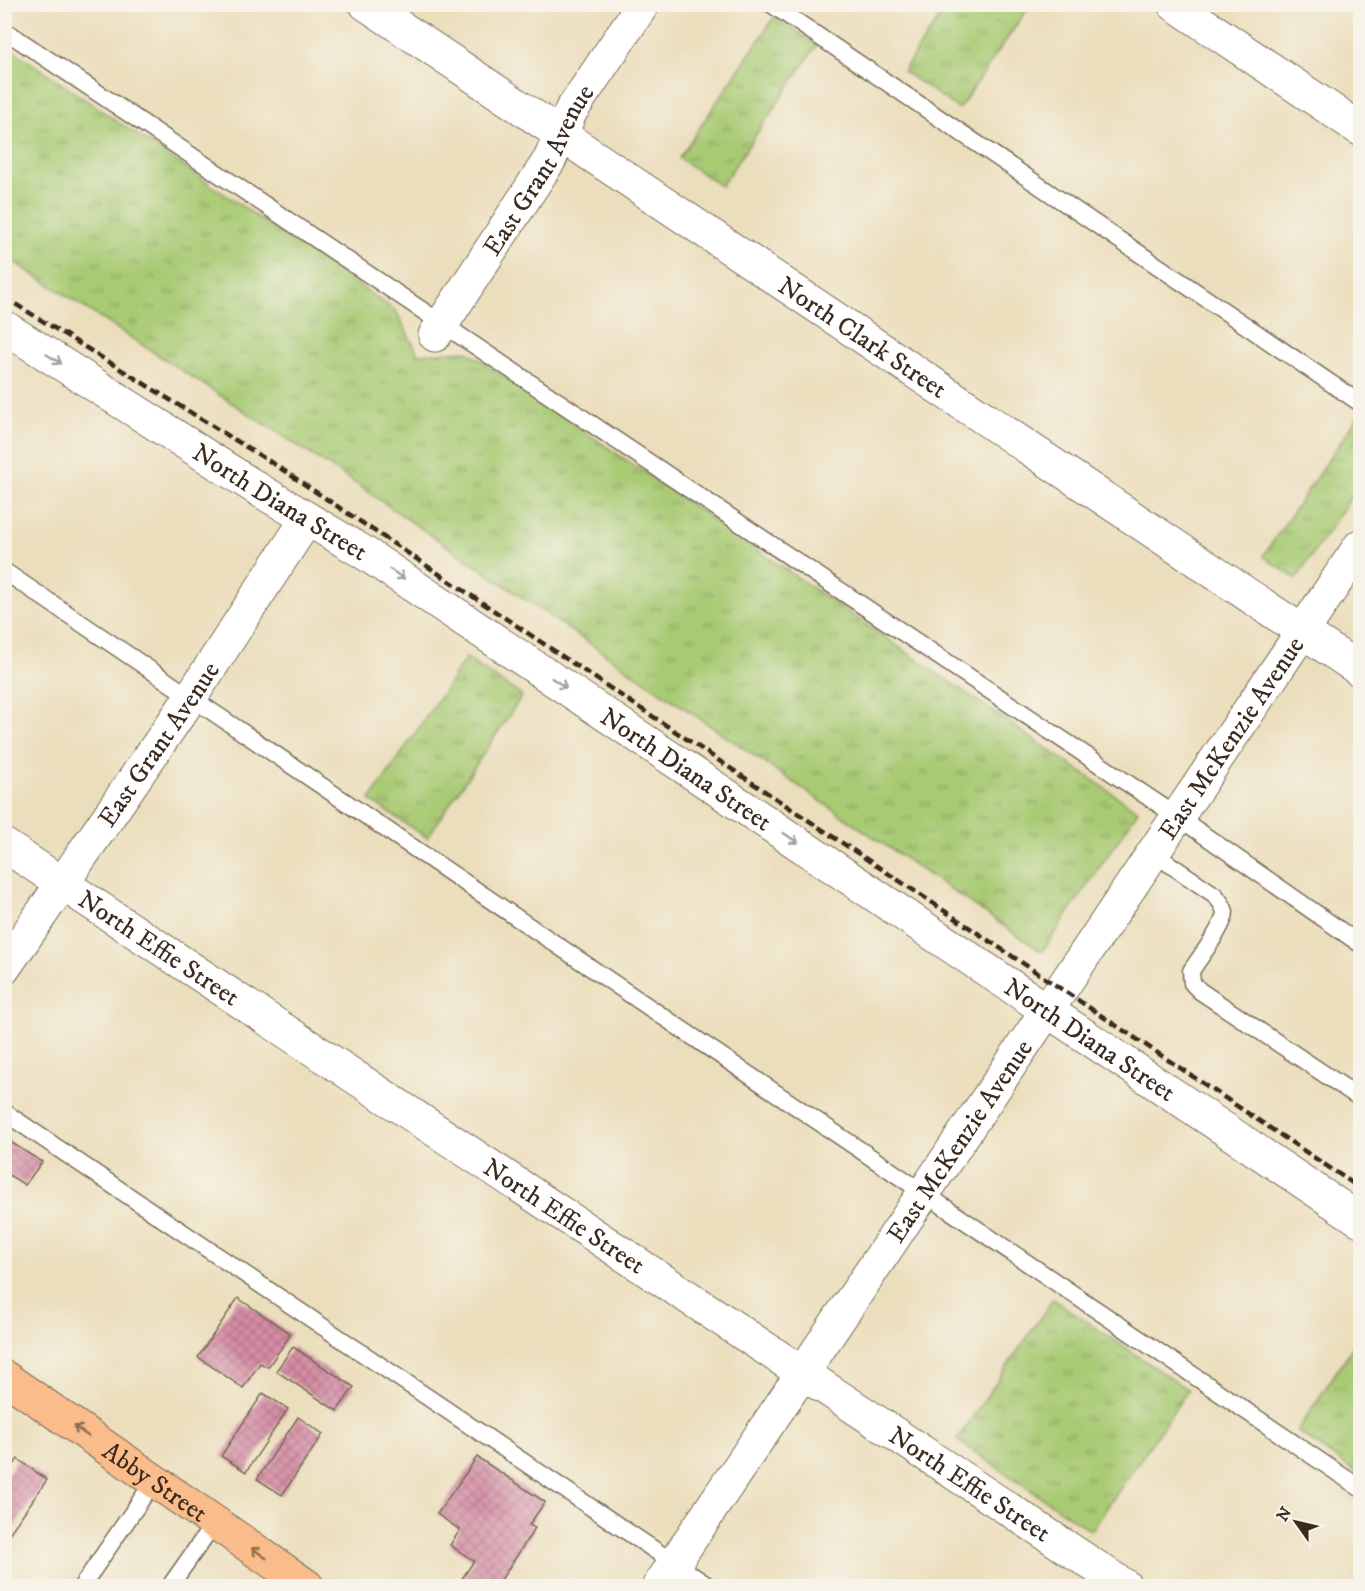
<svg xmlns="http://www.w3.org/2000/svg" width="1365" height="1591" font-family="'IM FELL DW Pica',serif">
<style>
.grass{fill:url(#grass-tufts);stroke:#727a48;stroke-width:1.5}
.building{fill:url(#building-cross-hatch)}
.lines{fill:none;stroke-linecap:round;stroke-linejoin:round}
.lane-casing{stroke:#796955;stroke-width:19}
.street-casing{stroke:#796955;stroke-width:35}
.primary-casing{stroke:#796955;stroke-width:35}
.lane{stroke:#fff;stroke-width:16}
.street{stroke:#fff;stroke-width:33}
.primary{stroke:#f9bc8a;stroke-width:33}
.rail{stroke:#3b2a1e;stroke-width:4.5;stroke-dasharray:9 4.5;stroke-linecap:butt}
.oneway{stroke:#a79f9a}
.oneway2{stroke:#906c4f}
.labels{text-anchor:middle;stroke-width:4.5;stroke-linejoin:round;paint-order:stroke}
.street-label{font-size:26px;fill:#3b2a1e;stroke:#f7f3e8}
</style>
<defs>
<pattern id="grass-tufts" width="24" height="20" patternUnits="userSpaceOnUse" patternTransform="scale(1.5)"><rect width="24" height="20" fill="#a8ca73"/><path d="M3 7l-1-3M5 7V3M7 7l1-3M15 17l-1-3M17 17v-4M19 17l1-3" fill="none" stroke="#8aa45e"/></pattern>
<pattern id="building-cross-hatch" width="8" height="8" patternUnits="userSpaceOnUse" patternTransform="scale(1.5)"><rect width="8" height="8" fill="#d58da5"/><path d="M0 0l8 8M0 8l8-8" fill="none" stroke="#ae7386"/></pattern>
</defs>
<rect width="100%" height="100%" fill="#f7f3e8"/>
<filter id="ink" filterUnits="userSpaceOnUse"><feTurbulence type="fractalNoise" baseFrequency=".0167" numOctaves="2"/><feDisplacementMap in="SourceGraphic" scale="12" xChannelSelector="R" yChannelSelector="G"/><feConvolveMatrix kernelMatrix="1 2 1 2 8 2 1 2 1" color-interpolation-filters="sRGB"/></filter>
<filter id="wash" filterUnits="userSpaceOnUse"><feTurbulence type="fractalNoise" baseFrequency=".008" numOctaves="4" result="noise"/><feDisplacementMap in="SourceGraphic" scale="24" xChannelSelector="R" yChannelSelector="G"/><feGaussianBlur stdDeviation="1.35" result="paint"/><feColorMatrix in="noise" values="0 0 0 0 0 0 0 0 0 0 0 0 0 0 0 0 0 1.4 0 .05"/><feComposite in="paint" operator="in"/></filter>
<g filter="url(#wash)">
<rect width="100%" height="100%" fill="#ebdebc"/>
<path class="grass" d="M948 5H1030L959 109 903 71Z
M775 16 817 45 721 186 679 158Z
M5 45 396 311 418 354 467 351 1138 811 1042 952 337 471 5 256Z
M1359 415 1360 484 1296 579 1263 556Z
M466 658 522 696 427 838 370 800Z
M1053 1299 1188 1390 1091 1531 957 1440Z
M1360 1336V1475L1297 1431Z"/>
<g id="blocks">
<path class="building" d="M4 1138 42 1162 25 1185 4 1172Z
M238 1298 291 1334 268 1367 260 1363 243 1388 198 1357Z
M293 1347 354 1387 337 1411 276 1371Z
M263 1393 288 1409 246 1472 221 1456Z
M298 1417 323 1434 282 1495 257 1479Z
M477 1457 545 1502 529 1525 535 1528 497 1586H457L474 1561 450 1545 460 1530 437 1514Z
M18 1459 47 1480 4 1541V1478Z"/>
</g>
</g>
<g filter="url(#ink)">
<use href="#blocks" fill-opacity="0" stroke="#796955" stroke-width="1.5"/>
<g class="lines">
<g class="lane-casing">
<path id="lane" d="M771 4 1360 403
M4 30 1178 817 1360 944
M4 571 1360 1488
M1153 853 1215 895C1219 900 1224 906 1225 912 1225 926 1199 958 1191 971L1192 983 1200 991 1360 1098
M4 1112 708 1586
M82 1586 154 1481
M170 1586 215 1522"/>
</g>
<g class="street-casing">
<g id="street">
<path id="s1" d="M366 4 1360 670"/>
<path d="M1174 4 1360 129"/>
<path id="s2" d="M4 327 261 491 363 552 1360 1220"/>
<path id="s3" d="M435 335 550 159 571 111 643 4"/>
<path id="s4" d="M4 845 1125 1586"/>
<path id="s5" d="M4 968 191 697 307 519"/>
<path id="s6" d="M659 1586 1360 546"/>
</g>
</g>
<g class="primary-casing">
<g id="primary">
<path id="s7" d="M4 1377 307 1586"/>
</g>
</g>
<use href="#lane" class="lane"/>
<use href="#street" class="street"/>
<use href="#primary" class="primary"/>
<path class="rail" d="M4 297 277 466 1360 1188"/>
</g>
<defs><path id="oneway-shaft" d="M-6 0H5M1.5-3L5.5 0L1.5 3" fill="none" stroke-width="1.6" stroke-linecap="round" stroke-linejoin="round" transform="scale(1.5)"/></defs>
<g class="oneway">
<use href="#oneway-shaft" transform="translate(54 359) rotate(32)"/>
<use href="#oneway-shaft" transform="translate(397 574) rotate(34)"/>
<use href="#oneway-shaft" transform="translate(559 683) rotate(34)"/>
<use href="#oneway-shaft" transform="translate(791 838) rotate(34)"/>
</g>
<g class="oneway2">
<use href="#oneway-shaft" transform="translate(81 1431) rotate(-145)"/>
<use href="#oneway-shaft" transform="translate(259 1553) rotate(-145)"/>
</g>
</g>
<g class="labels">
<g class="street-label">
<text dy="9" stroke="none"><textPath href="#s3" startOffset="195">East Grant Avenue</textPath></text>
<text dy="9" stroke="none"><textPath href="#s1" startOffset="598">North Clark Street</textPath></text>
<text dy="9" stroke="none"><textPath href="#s2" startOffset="327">North Diana Street</textPath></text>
<text dy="9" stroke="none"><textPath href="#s6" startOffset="1023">East McKenzie Avenue</textPath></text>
<text dy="9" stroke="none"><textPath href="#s5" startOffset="272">East Grant Avenue</textPath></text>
<text dy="9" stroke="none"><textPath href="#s2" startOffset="813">North Diana Street</textPath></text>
<text dy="9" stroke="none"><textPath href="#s4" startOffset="186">North Effie Street</textPath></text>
<text dy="9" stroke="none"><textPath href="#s2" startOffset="1299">North Diana Street</textPath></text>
<text dy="9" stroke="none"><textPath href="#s6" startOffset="537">East McKenzie Avenue</textPath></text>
<text dy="9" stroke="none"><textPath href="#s4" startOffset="672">North Effie Street</textPath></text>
<text dy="9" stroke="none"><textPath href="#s7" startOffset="184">Abby Street</textPath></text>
<text dy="9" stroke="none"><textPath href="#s4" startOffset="1158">North Effie Street</textPath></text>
</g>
</g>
<rect width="1365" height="1591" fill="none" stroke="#f7f3e8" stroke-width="24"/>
<g transform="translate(1296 1522) rotate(304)" stroke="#f7f3e8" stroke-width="4.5" paint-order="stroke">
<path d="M0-4.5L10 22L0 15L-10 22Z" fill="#3b2a1e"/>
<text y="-9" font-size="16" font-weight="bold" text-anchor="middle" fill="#3b2a1e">N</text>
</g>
</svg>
